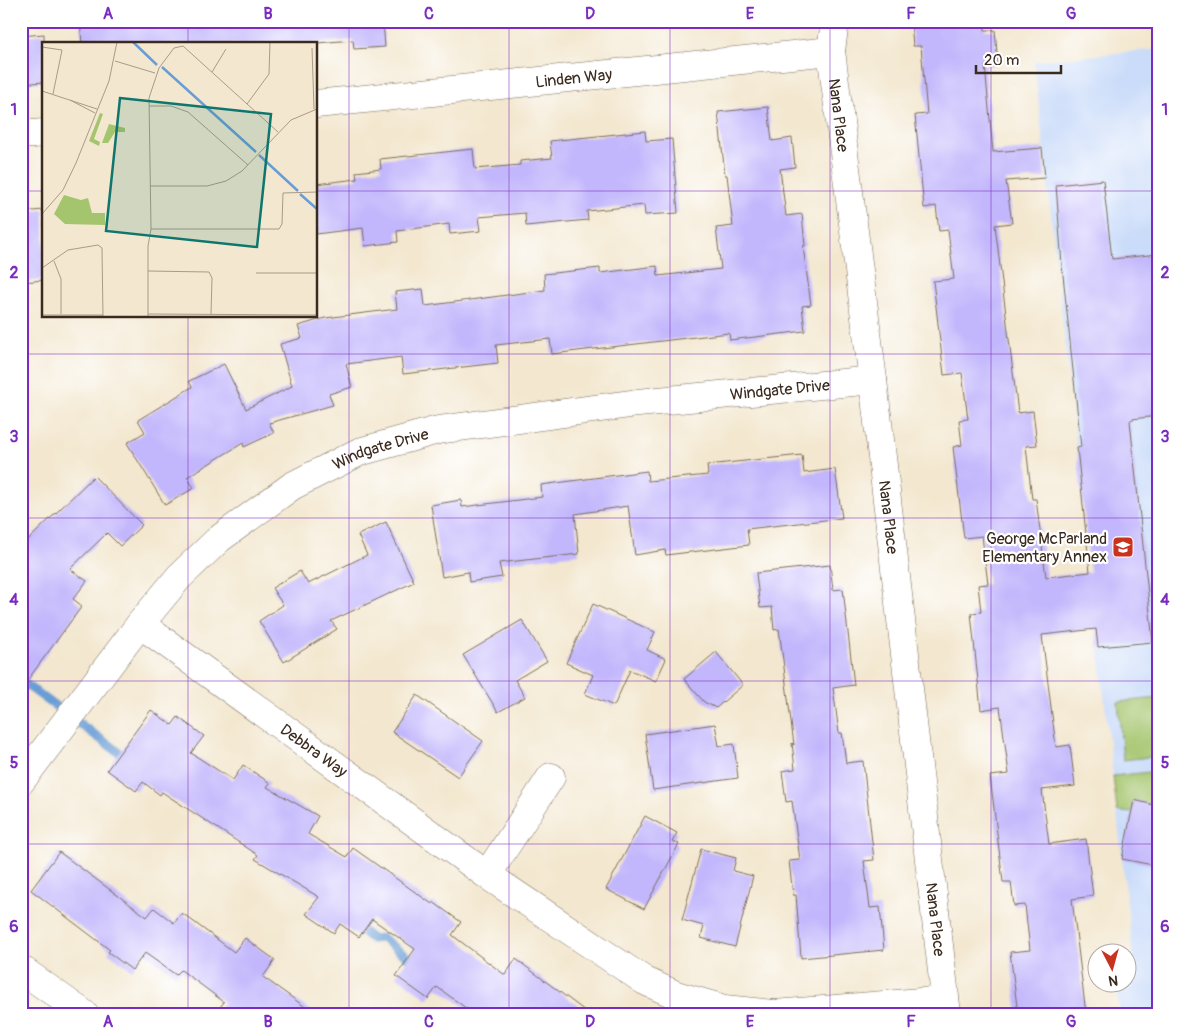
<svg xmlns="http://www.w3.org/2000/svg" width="1179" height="1035" font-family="Pangolin,sans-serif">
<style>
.built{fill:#cadcf9}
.green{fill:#a4c56d;stroke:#707846}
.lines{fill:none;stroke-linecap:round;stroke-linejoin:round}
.stream{stroke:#699dd5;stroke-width:9}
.building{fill:#c2b7fc}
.minor-casing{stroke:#7b6c5c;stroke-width:29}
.minor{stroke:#fff;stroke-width:28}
.grid{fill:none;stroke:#7b2cbf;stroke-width:1;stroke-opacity:0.55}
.labels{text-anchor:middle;stroke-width:4.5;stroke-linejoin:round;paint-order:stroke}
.street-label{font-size:16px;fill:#3b2a1e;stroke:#fff}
.poi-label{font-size:16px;fill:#3b2a1e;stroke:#fff;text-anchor:end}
.inset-river{fill:none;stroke:#699dd5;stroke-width:2.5}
.inset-road{fill:none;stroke:#a99b88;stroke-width:1}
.view{fill:#0f766e;fill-opacity:0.15;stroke:#0f766e;stroke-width:2.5}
.inset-edge{fill:none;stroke:#3b2a1e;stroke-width:2.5}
.neatline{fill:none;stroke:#7b2cbf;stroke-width:2}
.grid-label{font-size:16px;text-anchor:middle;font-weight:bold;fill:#7b2cbf}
</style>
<rect width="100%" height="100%" fill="#fff"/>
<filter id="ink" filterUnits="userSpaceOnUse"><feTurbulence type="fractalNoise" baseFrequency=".02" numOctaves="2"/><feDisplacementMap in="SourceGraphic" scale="10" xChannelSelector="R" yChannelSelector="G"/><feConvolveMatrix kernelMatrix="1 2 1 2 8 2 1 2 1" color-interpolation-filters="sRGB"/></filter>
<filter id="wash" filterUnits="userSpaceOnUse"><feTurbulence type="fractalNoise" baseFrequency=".0096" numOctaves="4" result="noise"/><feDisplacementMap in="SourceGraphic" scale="20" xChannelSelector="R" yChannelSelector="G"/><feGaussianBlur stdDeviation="1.12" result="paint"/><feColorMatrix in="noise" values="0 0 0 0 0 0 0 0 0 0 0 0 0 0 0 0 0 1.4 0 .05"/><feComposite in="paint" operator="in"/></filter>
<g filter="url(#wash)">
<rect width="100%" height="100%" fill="#f3e7cf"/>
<path class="built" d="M1158 49V1014H1120L1116 983 1126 982 1127 979 1135 977 1034 61Z"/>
<path class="green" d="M1158 698V756L1123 760 1118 702Z
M1158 771V806L1134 800 1131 813 1117 811 1113 776Z"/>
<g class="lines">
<path class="stream" d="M21 681 128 759
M355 925 372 939 382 938 418 965"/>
</g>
<g id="blocks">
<path class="building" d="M80 21H383L385 47 354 49 353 40 305 44H82Z
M911 21H984L985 30H995L998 64 985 66 993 152 1042 148 1045 178 1006 181 1012 223 995 225 1018 413 1033 411 1037 445 1026 446 1032 499H1036L1046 577 1090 572 1077 448 1081 447 1062 265 1056 185 1103 180 1112 259 1158 254V416L1132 419 1130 421 1153 642 1098 647 1096 629 1042 635 1056 747 1070 745 1075 786 1042 790 1049 844 1086 839 1093 896 1072 899 1086 1014H1018L1010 952 1030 950 1025 905 1014 906 1011 882H1003L990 776 1009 774 1000 707 981 710 971 613 981 612 978 585 988 584 982 536 964 538 953 447 962 445 959 420 968 419 962 373 944 375 933 281 954 279 948 230 939 231 936 206 924 208 915 115 927 114 921 46H913Z
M44 34V82L21 84V36Z
M768 107 772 141 792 138 795 167 780 169 786 216 802 214 805 246H803L811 305 802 306 805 331 730 340 729 333 552 354 550 339 496 345 498 363 403 374 401 357 346 364 352 387 329 394 333 405 269 423 274 433 244 447 243 443 187 477 194 488 165 505 127 443 145 432 138 420 192 387 189 381 224 364 246 409 292 386 280 344 302 338 298 326 325 318 397 309 395 292 423 289 425 306 545 290 544 274 600 268V273L657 266 658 276 721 269 716 228 733 226 727 175H725L718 112Z
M645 131 646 141 672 139 678 213 645 215 644 205 587 211 588 220 526 226 525 213 479 217 481 231 450 234 449 224 397 231 398 242 365 246 363 228 316 234V184L357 179 356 172 381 169 380 159 473 149 475 169 520 165V161L552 158 550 141Z
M44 210V280L23 282 21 212Z
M802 455 804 473 835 469 842 518 747 529 749 545 666 555 665 550 635 555 628 506 575 514 579 554 499 563 502 577 469 582 468 572 442 577 431 505 461 500 462 507 542 497 541 485 647 471 648 481 708 475 707 465Z
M94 476 142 525 120 546 107 533 70 569 87 581 73 599 82 606 21 689V547Z
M386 522 414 582 331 621 337 629 284 662 259 621 283 605 272 588 300 571 308 584 367 555 358 535Z
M830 565 833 590 843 589 854 685 833 688 839 733H842L846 763 863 761 874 860 864 861 870 908 880 907 884 950 801 958 796 895H793L789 861 800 860 792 801 786 802 782 771 795 769 792 743 794 745 779 629 774 630 772 607 760 608 756 573Z
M593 604 655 632 647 650 666 659 656 681 630 670 614 706 585 694 593 675 566 663Z
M522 620 547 661 515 680 525 697 498 712 463 655Z
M716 652 743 685 716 708 704 702 684 679Z
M417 695 483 741 458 777 392 732Z
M151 710 172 725 178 717 204 736 191 753 233 780 243 765 270 783 267 787 318 816 308 834 347 857 353 848 432 904 433 902 461 922 452 935 505 975 516 959 589 1014H474L437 987 428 999 396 976 415 949 372 919 359 937 340 924 334 933 306 914 319 897 255 859 258 855 162 792 160 795 143 782 136 791 107 770Z
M715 724 719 746 734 744 738 778 653 790 645 734Z
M1134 800 1158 806V866L1122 859Z
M645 816 677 833 672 842 679 844 644 909 606 889Z
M701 849 736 858 733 871 753 876 735 947 701 938 704 926 682 920Z
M59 852 147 917 154 908 174 923 182 913 234 952 245 938 275 960 263 977 315 1014H215L224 1002 181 970 176 975 145 953 132 970 108 952 110 950 31 890Z"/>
</g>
</g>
<g filter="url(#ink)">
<use href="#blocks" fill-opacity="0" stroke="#7b6c5c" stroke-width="1"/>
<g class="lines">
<g class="minor-casing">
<g id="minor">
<path id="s1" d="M835 21 831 51 873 380 947 1014"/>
<path id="s2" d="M316 104 831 51"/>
<path d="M21 135 44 133"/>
<path id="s3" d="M140 624 487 875 645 981 676 995 724 1009 773 1014"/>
<path id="s4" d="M21 781 140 624 179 577 219 539 292 486 359 452 438 430 638 403 873 380"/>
<path d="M487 875 551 777"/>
<path d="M21 969 84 1014"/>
<path d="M775 1014 945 1000"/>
</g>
</g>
<use href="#minor" class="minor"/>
</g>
</g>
<path class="grid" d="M188 21V44M349 21V1014M509 21V1014M670 21V1014M830 21V1014M991 21V1014M21 191H44M316 191H1158M188 316V1014M21 354H1158M21 518H1158M21 681H1158M21 844H1158"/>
<defs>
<g id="school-square" transform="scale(1.125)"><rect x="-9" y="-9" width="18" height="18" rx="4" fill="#c8321e" stroke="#fff"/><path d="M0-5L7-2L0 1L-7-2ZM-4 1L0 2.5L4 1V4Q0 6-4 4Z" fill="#fff"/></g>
</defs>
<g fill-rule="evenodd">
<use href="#school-square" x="1123" y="547"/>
</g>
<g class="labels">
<g class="street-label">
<text dy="6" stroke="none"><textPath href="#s2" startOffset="259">Linden Way</textPath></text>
<text dy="6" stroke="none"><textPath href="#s1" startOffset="95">Nana Place</textPath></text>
<text dy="6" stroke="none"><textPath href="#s4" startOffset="905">Windgate Drive</textPath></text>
<text dy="6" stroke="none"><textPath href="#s4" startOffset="500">Windgate Drive</textPath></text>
<text dy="6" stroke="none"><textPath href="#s1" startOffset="500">Nana Place</textPath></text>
<text dy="6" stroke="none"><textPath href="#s3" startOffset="215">Debbra Way</textPath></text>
<text dy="6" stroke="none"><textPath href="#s1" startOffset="905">Nana Place</textPath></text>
</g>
<g class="poi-label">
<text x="1107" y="544">George McParland<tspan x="1107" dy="18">Elementary Annex</tspan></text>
</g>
</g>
<g transform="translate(42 42)">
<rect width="275" height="275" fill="#f3e7cf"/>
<path d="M58 71 61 72 52 97 58 100 57 104 47 99ZM67 82 83 86V90H73L66 101H60ZM22 153 39 158 46 156 50 171H63V183L23 182 12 172Z" fill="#a4c56d"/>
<path class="inset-river" d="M91 0 115 23M120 25 214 110M217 113 256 149M258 152 275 167"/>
<path class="inset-road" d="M0 5 20 8 11 52M270 6 272 67M73 19 113 31M170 30 184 7M0 49 55 67M28 58 53 71M205 62 227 32 228 0M107 64H129L146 70 206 123M108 144H165L184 139 200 129 249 78 275 67M0 172 21 148 34 121 67 39 75 0M109 187H237L240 182 241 151 275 150M12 219 19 237V272M0 226 26 208 56 203 60 206 61 275M106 229 167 230 170 236 169 272M214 231H275M106 272 275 273M0 273H61M106 275V204L109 187 107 56 117 26 132 6 141 4 236 90"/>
<path class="view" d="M78 56 229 72 215 205 64 189Z"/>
<rect width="275" height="275" class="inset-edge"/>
</g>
<rect width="1179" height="1035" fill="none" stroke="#fff" stroke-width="55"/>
<g transform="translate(1112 968) rotate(174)"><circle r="24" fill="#ffffff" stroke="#b1aaa5"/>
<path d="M0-4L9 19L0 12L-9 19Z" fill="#c8321e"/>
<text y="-8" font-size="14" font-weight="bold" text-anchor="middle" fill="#3b2a1e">N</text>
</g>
<path d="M976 65v8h85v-8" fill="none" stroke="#3b2a1e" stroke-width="2.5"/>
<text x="984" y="65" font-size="15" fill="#3b2a1e" stroke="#ffffff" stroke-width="4" paint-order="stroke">20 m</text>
<rect x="28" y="28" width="1124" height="980" class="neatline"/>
<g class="grid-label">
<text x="108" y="19">A</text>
<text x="268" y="19">B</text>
<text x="429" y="19">C</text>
<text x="590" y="19">D</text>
<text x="750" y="19">E</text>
<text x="911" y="19">F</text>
<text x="1071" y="19">G</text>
<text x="14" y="115">1</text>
<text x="1165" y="115">1</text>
<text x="14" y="278">2</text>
<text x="1165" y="278">2</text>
<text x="14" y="442">3</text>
<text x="1165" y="442">3</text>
<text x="14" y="605">4</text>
<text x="1165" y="605">4</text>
<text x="14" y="768">5</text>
<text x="1165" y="768">5</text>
<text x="14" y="932">6</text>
<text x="1165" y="932">6</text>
<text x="108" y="1027">A</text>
<text x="268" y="1027">B</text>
<text x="429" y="1027">C</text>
<text x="590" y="1027">D</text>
<text x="750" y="1027">E</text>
<text x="911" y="1027">F</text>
<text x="1071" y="1027">G</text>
</g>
</svg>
